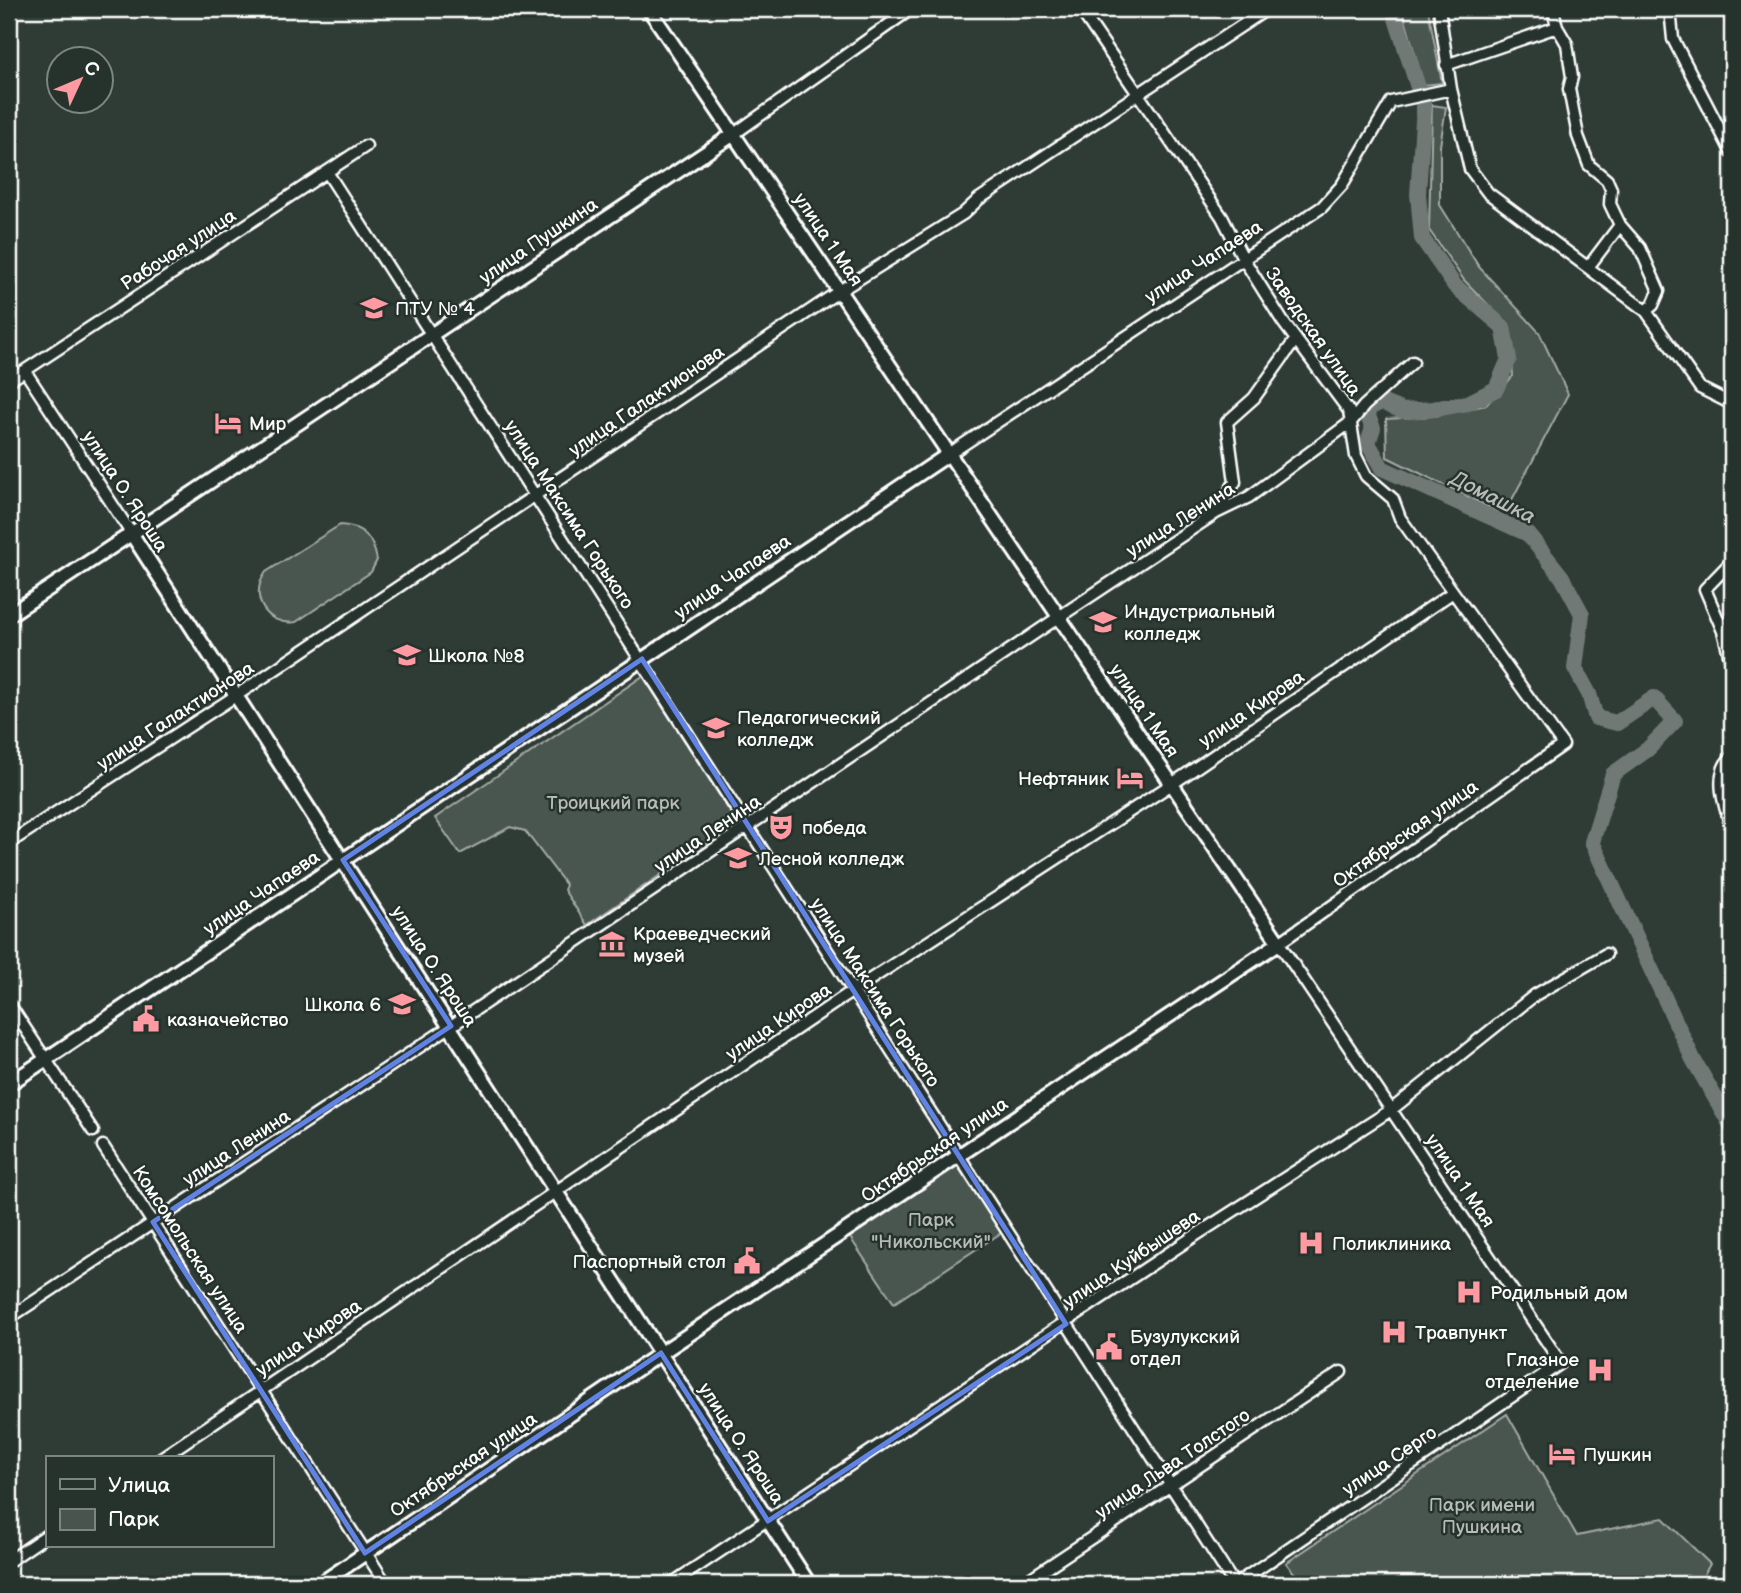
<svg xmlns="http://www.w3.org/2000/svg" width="1741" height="1593" font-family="'Balsamiq Sans',sans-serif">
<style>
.green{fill:#4a544f;stroke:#a4aaa7;stroke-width:2}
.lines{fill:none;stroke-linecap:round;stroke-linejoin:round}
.river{stroke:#707975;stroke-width:16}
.minor-casing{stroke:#fff;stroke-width:15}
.tertiary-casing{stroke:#fff;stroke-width:18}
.secondary-casing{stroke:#fff;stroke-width:18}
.minor{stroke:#26332d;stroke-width:10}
.tertiary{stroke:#26332d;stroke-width:12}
.secondary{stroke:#26332d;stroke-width:12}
.marked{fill:none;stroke:#6183e4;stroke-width:5;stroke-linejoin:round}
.labels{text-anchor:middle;stroke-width:5;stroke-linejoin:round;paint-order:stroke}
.street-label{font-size:19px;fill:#fff;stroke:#26332d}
.poi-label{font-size:19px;fill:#fff;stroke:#26332d;text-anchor:start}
.park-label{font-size:19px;fill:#b7bbb9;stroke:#26332d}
.water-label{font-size:21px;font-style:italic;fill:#b8bcba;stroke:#26332d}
</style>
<rect width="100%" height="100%" fill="#2f3b35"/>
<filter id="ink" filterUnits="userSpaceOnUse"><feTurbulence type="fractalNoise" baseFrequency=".0143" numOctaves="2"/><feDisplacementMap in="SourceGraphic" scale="14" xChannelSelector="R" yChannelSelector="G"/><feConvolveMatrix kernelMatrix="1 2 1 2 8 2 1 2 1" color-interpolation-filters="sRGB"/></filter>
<g filter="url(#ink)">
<path class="green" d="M1402 9H1428L1442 83 1424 85Z
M1432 105 1446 107 1440 146V205L1479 267 1539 332 1568 394 1507 509 1497 511 1387 457 1386 419 1435 416 1486 405 1513 376 1510 327 1464 280 1429 230Z
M340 525C363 526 373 538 377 560L371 572 296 622C266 627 248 596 266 572Z
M643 676 732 815V826L587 925 564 890 566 885 525 831 510 827 460 854 435 818Z
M957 1165 1001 1233 894 1303 849 1236Z
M1507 1414 1577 1536 1663 1518 1710 1564 1699 1584H1303L1286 1563Z"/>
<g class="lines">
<path class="river" d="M1393 9 1424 106 1418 194 1422 238 1455 286 1503 327 1509 359 1496 389 1468 403 1433 409 1403 411 1381 402 1365 410 1373 428 1368 443 1382 468 1528 534 1562 577 1582 614 1575 668 1589 694 1596 718 1617 723 1654 698 1675 721 1648 749 1613 774 1592 842 1693 1059 1732 1127"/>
<g class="minor-casing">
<path id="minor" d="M1080 9 1222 217 1243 258 1283 322 1349 411 1356 456 1366 476 1393 499 1400 518 1563 745 1279 943 1561 1363 1236 1584
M1439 9 1451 89 1470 169 1488 193 1646 311 1700 388 1732 404
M1553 9 1557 27 1567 44 1572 77 1569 89 1578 136 1589 165 1607 180 1611 189 1610 204 1620 225 1640 248 1659 291 1653 305 1646 311
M1670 9 1673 39 1732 153
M1446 65 1557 27
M734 134 911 9
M327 172 1234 1584
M1589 266 1620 225
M25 371 131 533
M9 381 366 146
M949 454 1322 207 1342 185 1391 102 1451 89
M1216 513 1235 482 1227 422 1254 398 1296 339
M1732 561 1705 589 1723 631 1732 666
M1732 757C1712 772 1725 809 1732 829
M9 843 237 695 841 290 963 214 979 199 1267 9
M9 1004 93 1131
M103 1146 386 1584
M9 1318 451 1026 1059 617 1216 513 1249 497 1351 422 1364 406 1413 362
M161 1458 854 990 1172 784 1453 592
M9 1561 47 1535
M671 1584 1196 1235 1391 1110 1535 995 1606 954
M1022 1584 1341 1372"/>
</g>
<g class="tertiary-casing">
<path id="tertiary" d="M9 1084 949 454"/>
</g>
<g class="secondary-casing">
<path id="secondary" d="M131 533 809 1584
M9 615 734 134
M320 1584 661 1353 1279 943 649 9"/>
</g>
<use href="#minor" class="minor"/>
<use href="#tertiary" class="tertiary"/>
<use href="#secondary" class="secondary"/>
</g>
</g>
<path class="marked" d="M642 659 1066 1324 768 1521 661 1353 365 1553 153 1222 451 1026 343 860Z"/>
<defs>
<g id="university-bare" transform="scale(2.1)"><path d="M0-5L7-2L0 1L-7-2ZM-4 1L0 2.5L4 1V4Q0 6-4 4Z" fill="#ff9aa2" stroke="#26332d" stroke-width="2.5" paint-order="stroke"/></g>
<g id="hotel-bare" transform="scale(2.1)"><path d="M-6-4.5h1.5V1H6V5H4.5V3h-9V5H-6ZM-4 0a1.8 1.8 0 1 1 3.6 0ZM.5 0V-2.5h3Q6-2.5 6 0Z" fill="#ff9aa2" stroke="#26332d" stroke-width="2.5" paint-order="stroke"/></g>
<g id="school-bare" transform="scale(2.1)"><path d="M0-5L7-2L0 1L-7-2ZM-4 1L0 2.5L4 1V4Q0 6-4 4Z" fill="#ff9aa2" stroke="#26332d" stroke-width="2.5" paint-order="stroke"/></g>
<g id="theatre-bare" transform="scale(2.1)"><path d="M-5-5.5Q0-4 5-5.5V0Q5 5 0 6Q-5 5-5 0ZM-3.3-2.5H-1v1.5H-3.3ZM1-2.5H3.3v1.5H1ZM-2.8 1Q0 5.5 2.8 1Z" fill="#ff9aa2" stroke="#26332d" stroke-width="2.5" paint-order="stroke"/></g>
<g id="museum-bare" transform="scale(2.1)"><path d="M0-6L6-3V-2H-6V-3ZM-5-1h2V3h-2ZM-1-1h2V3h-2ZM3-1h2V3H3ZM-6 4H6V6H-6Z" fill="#ff9aa2" stroke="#26332d" stroke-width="2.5" paint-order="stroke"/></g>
<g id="civic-bare" transform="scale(2.1)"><path d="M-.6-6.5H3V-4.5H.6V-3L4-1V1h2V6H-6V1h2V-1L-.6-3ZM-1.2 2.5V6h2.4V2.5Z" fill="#ff9aa2" stroke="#26332d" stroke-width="2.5" paint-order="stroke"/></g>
<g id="hospital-bare" transform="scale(2.1)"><path d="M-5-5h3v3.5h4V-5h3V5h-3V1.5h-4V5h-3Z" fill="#ff9aa2" stroke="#26332d" stroke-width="2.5" paint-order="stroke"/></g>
</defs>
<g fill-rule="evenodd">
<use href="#university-bare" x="374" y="308"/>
<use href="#hotel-bare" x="228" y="423"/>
<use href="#university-bare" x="1103" y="622"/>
<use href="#school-bare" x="407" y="655"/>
<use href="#university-bare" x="716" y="728"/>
<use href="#hotel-bare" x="1130" y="778"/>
<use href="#theatre-bare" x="781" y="827"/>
<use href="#university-bare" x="738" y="858"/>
<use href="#museum-bare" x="612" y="944"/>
<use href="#school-bare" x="402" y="1004"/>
<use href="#civic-bare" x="146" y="1019"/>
<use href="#hospital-bare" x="1311" y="1243"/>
<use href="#civic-bare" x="747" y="1261"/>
<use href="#hospital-bare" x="1469" y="1292"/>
<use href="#hospital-bare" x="1394" y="1332"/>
<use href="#civic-bare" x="1109" y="1347"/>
<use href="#hospital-bare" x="1600" y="1370"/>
<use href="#hotel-bare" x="1562" y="1454"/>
</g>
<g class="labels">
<g class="street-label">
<text transform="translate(829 239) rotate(56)" y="7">улица 1 Мая</text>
<text transform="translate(538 240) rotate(-34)" y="7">улица Пушкина</text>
<text transform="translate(178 249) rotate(-33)" y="7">Рабочая улица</text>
<text transform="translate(1203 261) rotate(-33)" y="7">улица Чапаева</text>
<text transform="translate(1314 331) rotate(55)" y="7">Заводская улица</text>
<text transform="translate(646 400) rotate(-34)" y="7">улица Галактионова</text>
<text transform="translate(126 491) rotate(57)" y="7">улица О. Яроша</text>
<text transform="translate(570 514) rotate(57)" y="7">улица Максима Горького</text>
<text transform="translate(1180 519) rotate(-32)" y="7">улица Ленина</text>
<text transform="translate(732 576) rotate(-34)" y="7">улица Чапаева</text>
<text transform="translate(1251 708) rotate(-34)" y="7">улица Кирова</text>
<text transform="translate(1145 710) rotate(56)" y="7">улица 1 Мая</text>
<text transform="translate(175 715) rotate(-33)" y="7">улица Галактионова</text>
<text transform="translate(707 833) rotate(-34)" y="7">улица Ленина</text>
<text transform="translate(1405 833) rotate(-35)" y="7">Октябрьская улица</text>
<text transform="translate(261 892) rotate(-34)" y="7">улица Чапаева</text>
<text transform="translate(435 966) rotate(57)" y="7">улица О. Яроша</text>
<text transform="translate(876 992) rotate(57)" y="7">улица Максима Горького</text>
<text transform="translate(778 1021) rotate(-34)" y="7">улица Кирова</text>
<text transform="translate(236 1147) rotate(-33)" y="7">улица Ленина</text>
<text transform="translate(934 1149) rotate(-34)" y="7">Октябрьская улица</text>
<text transform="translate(1461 1180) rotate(56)" y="7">улица 1 Мая</text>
<text transform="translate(191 1249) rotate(57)" y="7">Комсомольская улица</text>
<text transform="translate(1131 1258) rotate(-34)" y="7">улица Куйбышева</text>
<text transform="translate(308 1337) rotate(-34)" y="7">улица Кирова</text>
<text transform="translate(742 1443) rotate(57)" y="7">улица О. Яроша</text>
<text transform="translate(1389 1460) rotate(-34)" y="7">улица Серго</text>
<text transform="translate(1172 1463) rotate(-34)" y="7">улица Льва Толстого</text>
<text transform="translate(463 1464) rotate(-34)" y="7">Октябрьская улица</text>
</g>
<g class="poi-label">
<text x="395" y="315">ПТУ № 4</text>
<text x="249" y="430">Мир</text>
<text x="1124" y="618">Индустриальный<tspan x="1124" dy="22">колледж</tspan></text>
<text x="428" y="662">Школа №8</text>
<text x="737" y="724">Педагогический<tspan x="737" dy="22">колледж</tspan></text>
<text x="1109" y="785" text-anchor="end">Нефтяник</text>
<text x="802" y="834">победа</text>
<text x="759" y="865">Лесной колледж</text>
<text x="633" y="940">Краеведческий<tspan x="633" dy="22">музей</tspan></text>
<text x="381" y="1011" text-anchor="end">Школа 6</text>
<text x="167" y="1026">казначейство</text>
<text x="1332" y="1250">Поликлиника</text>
<text x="726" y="1268" text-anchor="end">Паспортный стол</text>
<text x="1490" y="1299">Родильный дом</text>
<text x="1415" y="1339">Травпункт</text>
<text x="1130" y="1343">Бузулукский<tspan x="1130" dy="22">отдел</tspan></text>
<text x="1579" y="1366" text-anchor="end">Глазное<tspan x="1579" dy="22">отделение</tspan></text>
<text x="1583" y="1461">Пушкин</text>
</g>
<g class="park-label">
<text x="613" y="809">Троицкий парк</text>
<text x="931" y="1226">Парк<tspan x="931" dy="22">"Никольский"</tspan></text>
<text x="1482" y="1511">Парк имени<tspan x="1482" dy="22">Пушкина</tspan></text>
</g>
<g class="water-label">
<text transform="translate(1493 497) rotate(27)" y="7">Домашка</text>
</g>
</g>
<rect width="1741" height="1593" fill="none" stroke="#26332d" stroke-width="35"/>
<rect x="18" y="18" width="1706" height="1558" fill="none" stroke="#fff" stroke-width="2.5" filter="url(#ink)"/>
<rect x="46" y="1456" width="228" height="91" fill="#26332d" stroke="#7d8581" stroke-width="2"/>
<rect x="60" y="1479" width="35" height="10" fill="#26332d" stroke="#7d8581" stroke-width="2"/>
<text x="108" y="1492" font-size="21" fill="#ffffff">Улица</text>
<rect x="60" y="1509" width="35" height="21" fill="#4a544f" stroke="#7d8581" stroke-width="2"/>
<text x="108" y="1526" font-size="21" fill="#ffffff">Парк</text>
<g transform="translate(80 80) rotate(46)"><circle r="33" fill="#26332d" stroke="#7d8581" stroke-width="2"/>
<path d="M0-5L12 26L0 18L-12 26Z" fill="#ff9aa2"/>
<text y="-10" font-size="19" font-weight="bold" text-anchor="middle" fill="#ffffff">С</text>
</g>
</svg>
